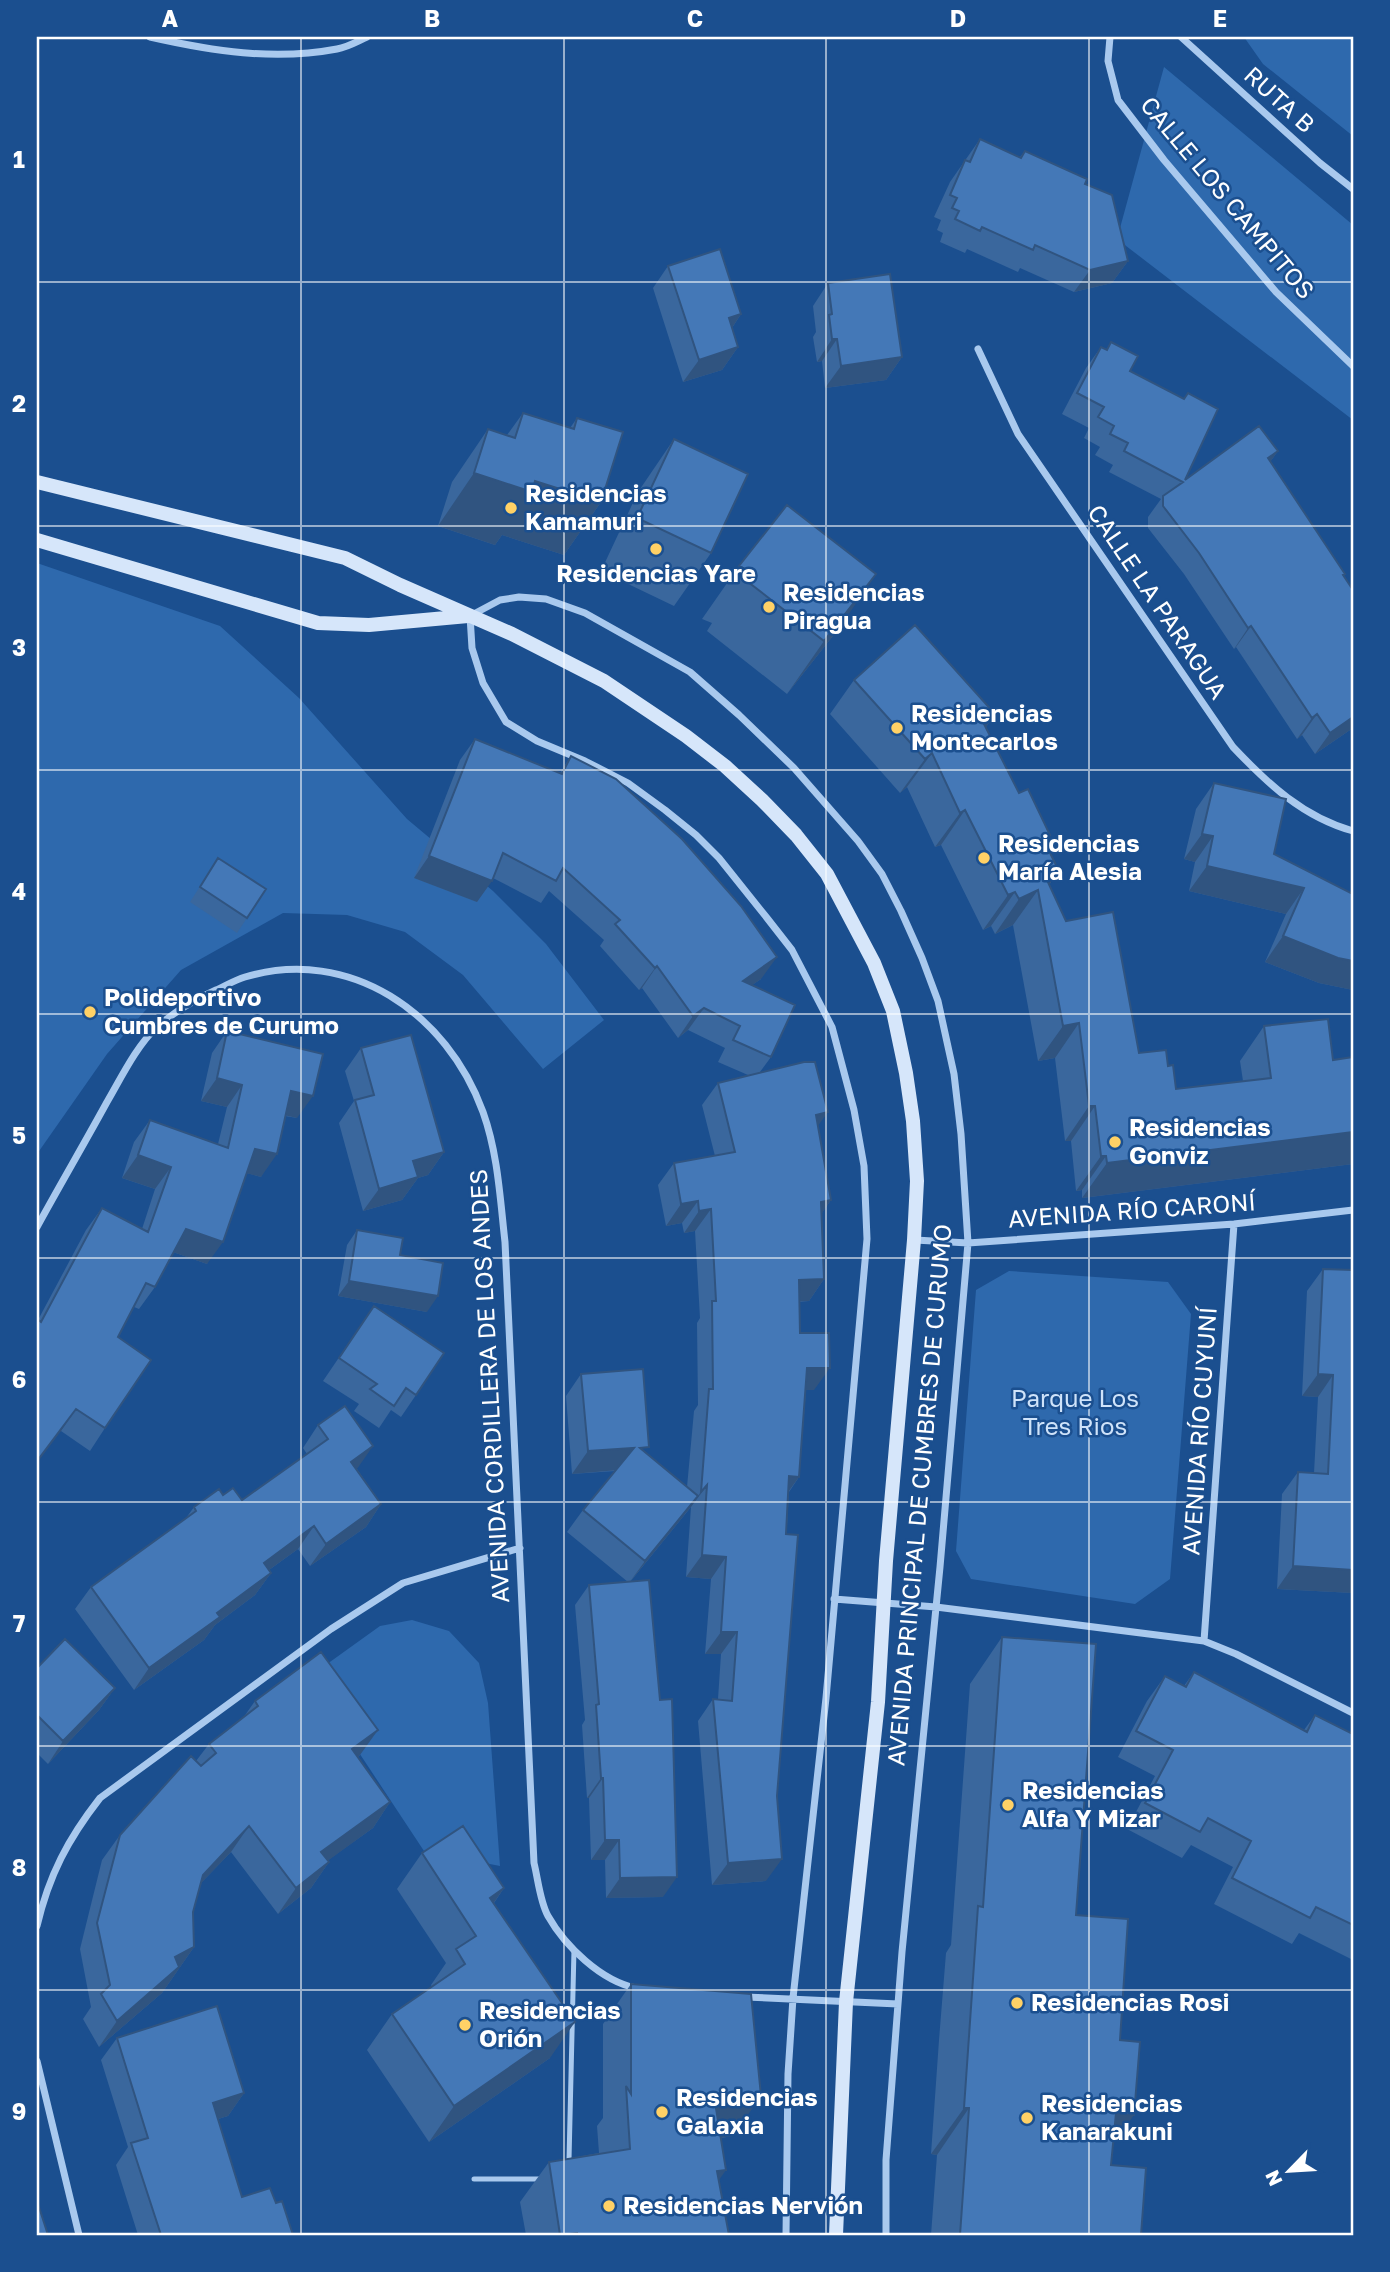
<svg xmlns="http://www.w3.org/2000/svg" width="1390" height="2272" font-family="'Golos Text',sans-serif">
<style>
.green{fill:#2e69ad}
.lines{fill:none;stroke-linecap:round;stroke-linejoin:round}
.service{stroke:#a9c9ee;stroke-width:5}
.minor{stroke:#a9c9ee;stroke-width:7}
.secondary{stroke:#d6e6fa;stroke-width:14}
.wall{fill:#3a679d}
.shaded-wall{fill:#305480}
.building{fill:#4478b7;stroke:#305480;stroke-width:2}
.grid{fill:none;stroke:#fff;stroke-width:2;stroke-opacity:0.55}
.poi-dot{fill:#ffd166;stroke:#1b4f8f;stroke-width:2.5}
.labels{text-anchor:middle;stroke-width:5;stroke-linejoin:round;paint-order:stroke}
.street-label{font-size:24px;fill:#fff;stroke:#1b4f8f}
.poi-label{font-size:24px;font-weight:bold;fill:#fff;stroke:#1b4f8f;text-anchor:start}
.park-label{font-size:24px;fill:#cfe3fa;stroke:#1b4f8f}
.neatline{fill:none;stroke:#fff;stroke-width:2.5}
.grid-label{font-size:23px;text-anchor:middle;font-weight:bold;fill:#fff}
</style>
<rect width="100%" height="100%" fill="#1b4f8f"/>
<path class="green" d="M1244 37H1353V136L1263 64Z
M1164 67 1353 225V420L1117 239Z
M37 563 220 626 299 698 407 819 493 891 546 944 604 1020 543 1069 463 975 405 932 347 915 283 913 181 970 107 1054 37 1154Z
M1009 1271 1168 1282 1191 1314 1170 1579 1135 1604 971 1579 956 1551 976 1290Z
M412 1620 449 1631 479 1663 488 1703 500 1866 424 1851 309 1677 380 1626Z"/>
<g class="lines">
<path class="service" d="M566 2162 569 2160 574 1949
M474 2179H543"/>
<path class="minor" d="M150 37C212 51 274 61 337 49 348 47 358 41 367 37
M1110 37 1108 61 1118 100 1164 160 1276 292 1353 366
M1181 37 1320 163 1353 189
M978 349 1018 434 1233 747C1268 784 1303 817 1353 831
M37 1227C60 1185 84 1144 107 1102 121 1078 137 1045 157 1027 174 1012 196 999 216 990 225 986 235 980 245 977 350 946 447 1013 483 1112 498 1154 500 1198 505 1242L534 1863C538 1879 540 1902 548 1916 565 1946 601 1981 636 1988
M915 1240 968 1243 1234 1224 1353 1210
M834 1599 936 1607 1204 1641 1236 1654 1353 1713
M1204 1641 1234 1224
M37 1926C49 1875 68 1839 100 1798L331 1629 403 1583 520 1548
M745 1997 898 2004
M37 2061 79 2235
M786 2235 788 2074 793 1998 826 1698 867 1239 864 1166 854 1110 832 1027 792 950 767 918 719 858 696 835 665 810 628 783 585 761 537 741 506 722 483 683 472 648 470 616 500 600 519 597 546 599 585 613 690 672 739 715 794 768 858 841 882 874 901 911 922 958 938 1001 954 1074 961 1134 968 1243 940 1567 902 1952 886 2160V2235"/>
<path class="secondary" d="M37 482 345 558 400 585 512 634 604 681 686 736 725 766 762 800 796 835 827 874 874 963 893 1011 906 1073 913 1121 917 1181 914 1240 886 1561 878 1702 846 2002 836 2235
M37 540 318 623 369 625 468 616"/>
</g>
<path class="wall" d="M980 139 1020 157 1025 151 1085 184 1128 261 1112 283 1074 292 1020 268 1018 272 967 249 965 253 940 242 943 233 937 230 941 220 934 217 950 182Z
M668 266 741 314 732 328 738 347 722 370 683 382 653 288Z
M828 283 902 357 886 380 825 388 822 361 817 362 813 337 816 332 813 306Z
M1111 342 1130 371 1184 399 1188 393 1185 480 1278 451 1270 462 1345 574 1344 576 1353 590V728L1315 754 1302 735 1297 739 1236 647 1234 649 1184 574 1148 528V517L1161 499 1109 472 1113 465 1095 455 1100 447 1084 438 1089 428 1062 414 1086 368 1101 347 1106 350Z
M523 413 570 428 577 418 601 502 564 555 502 535 495 545 438 526 452 482 488 429 507 435Z
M674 439 711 553 674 606 601 571 638 492Z
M787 505 840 627 787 694 707 631 712 623 702 619 739 566Z
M854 680 995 714 986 727 1019 793 1050 835 1045 842 1059 871 1049 885 1066 921 1139 1053 1168 1066 1176 1089 1243 1081 1240 1061 1264 1026 1333 1060 1353 1057V1164L1082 1198V1190L1076 1191 1071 1141H1065L1055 1058 1038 1061 1013 925 995 934 991 926 983 930 941 845 935 847 907 787 900 793 830 714Z
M475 739 560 773 571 756 761 979 752 985 771 1057 760 1072 818 1126 831 1200 821 1214 824 1279 809 1301 799 1302 800 1333 814 1390H806L799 1477 789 1492 766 1881 712 1885 698 1721 713 1699H718L721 1654H705L711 1579 686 1577 691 1507 630 1582 663 1897 606 1898 605 1860H591L589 1798H587L582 1725 585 1720 575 1605 589 1585 628 1582 567 1532 583 1510 615 1471 572 1474 566 1396 581 1374 645 1452 687 1487 694 1411 698 1405 697 1323 700 1318 695 1231 684 1233 682 1223 666 1226 658 1185 674 1163 715 1156 702 1105 718 1083 748 1075 718 1062 725 1048 688 1030 678 1038 642 988 639 990 600 946 604 940 549 891 541 903 493 878 477 902 414 878 460 760Z
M1214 783 1274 854 1353 894V990L1319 983 1265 962 1286 914 1189 891 1195 862 1184 859 1196 809Z
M218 858 247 918 237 933 190 902Z
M227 1031 297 1118 285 1116 261 1177 247 1173 207 1264 173 1252 155 1287 139 1309 134 1307 118 1337 105 1428 90 1451 61 1431 38 1320 86 1230 102 1208 142 1229 155 1189 122 1178 134 1142 150 1120 218 1144 227 1107 201 1101 212 1053Z
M361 1048 444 1152 428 1175 418 1178 402 1200 363 1211 339 1123 354 1101 345 1071Z
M357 1230 400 1255 427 1312 338 1296 347 1245Z
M1323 1269 1353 1270V1593L1277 1589 1282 1494 1298 1472 1314 1473 1318 1397 1302 1396 1307 1291Z
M374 1306 416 1395 401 1417 391 1410 379 1428 354 1411 359 1404 323 1381Z
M318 1425 357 1469 381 1504 366 1527 310 1566 298 1549 269 1570 271 1573 255 1595 215 1625 204 1640 134 1690 75 1609 91 1587 186 1518 194 1507 223 1495 242 1500 307 1454 303 1448Z
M1002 1637 1076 1915 1113 2145 1111 2165 1141 2235H931L937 2155 931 2154 939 2040 946 1953 951 1945 970 1684Z
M37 1668 115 1688 99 1710 48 1764 37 1753Z
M1194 1672 1304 1730 1315 1715 1353 1734V1960L1299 1933 1292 1944 1214 1904 1233 1867 1191 1845 1182 1858 1127 1829 1155 1776 1118 1757 1147 1701 1165 1676 1184 1686Z
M255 1701 360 1755 358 1757 390 1802 373 1828 328 1860 329 1862 311 1888 278 1914 231 1852 200 1884 193 1912 194 1947 162 1993 99 2047 83 2019 91 2007 80 1949 102 1860 120 1835 196 1761 209 1744 243 1718Z
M422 1853 504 1888 494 1903 550 2058 429 2142 367 2050 392 2014 432 1987 431 1985 446 1963 397 1889Z
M631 1984 733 2136 721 2138 719 2180 729 2235H526L520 2202 549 2162 599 2153 597 2126 603 2118V2024Z
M117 2038 244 2093 228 2116 218 2119 242 2197 276 2203 293 2235H138L116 2165 128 2147 101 2060Z"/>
<path class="shaded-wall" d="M1128 261 1112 283 1074 292 1090 270Z
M741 314 726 337 729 318Z
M832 339H837L822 361 817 362Z
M738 347 722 370 683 382 699 360Z
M902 357 886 380 825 388 841 366Z
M1278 451 1263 472 1268 458Z
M474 473 535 481 601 502 564 555 502 535 495 545 438 526Z
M876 574 840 627 787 694 824 641Z
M1251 626 1236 647 1234 649 1248 628Z
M995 714 971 749 984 724Z
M1317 714 1302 735 1297 739 1312 718Z
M1353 717V728L1315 754 1330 733Z
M932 753 907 787 900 793 925 759Z
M965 810 941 845 935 847 960 813Z
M1202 834 1213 836 1195 862 1184 859Z
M429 856 492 881 477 902 414 878Z
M1207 866 1304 888 1286 914 1189 891Z
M1059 871 1039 899 1038 890 1013 925 995 934 1019 899 1046 878Z
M1015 892 991 926 983 930 1008 895Z
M1283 936 1353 961V990L1319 983 1265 962Z
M777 957 761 979 728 1002 743 981Z
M657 966 642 988 639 990 655 968Z
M704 1008 688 1030 678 1038 693 1016Z
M1079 1023 1055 1058 1038 1061 1063 1026Z
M217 1078 242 1085 227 1107 201 1101Z
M291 1091 313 1096 297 1118 275 1113Z
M1089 1106H1095L1071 1141H1065Z
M828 1112 812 1134 816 1115Z
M1353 1132V1164L1082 1198 1107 1163Z
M255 1149 277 1154 261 1177 239 1171Z
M444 1152 428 1175 418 1178 402 1200 363 1211 379 1189 413 1161Z
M138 1155 171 1167 155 1189 122 1178Z
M1101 1156H1106L1082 1190 1076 1191Z
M831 1200 816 1222 821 1202Z
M698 1201 682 1223 666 1226 681 1204Z
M711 1209 695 1231 684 1233 699 1211Z
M186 1229 223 1242 207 1264 170 1251Z
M824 1279 809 1301 784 1302 799 1280Z
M349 1281 438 1296 427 1312 338 1296Z
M807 1368H830L814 1390H792Z
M1318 1374 1333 1375 1318 1397 1302 1396Z
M76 1409 61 1431 37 1463V1461Z
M373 1446 357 1469 336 1484 351 1462Z
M634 1448 618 1470 572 1474 588 1451Z
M789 1476 799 1477 783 1499Z
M707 1485 691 1507 685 1514 701 1492Z
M698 1496 682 1518 629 1583 645 1561Z
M381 1504 366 1527 310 1566 326 1544Z
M314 1526 298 1549 248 1585 264 1563Z
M702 1555 726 1557 711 1579 686 1577Z
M1293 1566 1353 1570V1593L1277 1589Z
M271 1573 255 1595 215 1625 204 1640 134 1690 149 1668 217 1613Z
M721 1632H737L721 1654H705Z
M115 1688 99 1710 48 1764 63 1741Z
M378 1730 360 1755 334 1775 352 1749Z
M601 1778H603L589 1798H587Z
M390 1802 373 1828 304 1878 321 1852Z
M249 1826 231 1852 185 1900 203 1875Z
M605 1840H619L605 1860H591Z
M782 1859 766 1881 712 1885 728 1863Z
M329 1862 311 1888 278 1914 296 1888Z
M677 1877 663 1897 606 1898 620 1878Z
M504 1888 479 1924 490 1898Z
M194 1947 162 1993 99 2047 117 2021 175 1957Z
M575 2022 550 2058 429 2142 454 2106Z
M244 2093 228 2116 197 2125 213 2103Z
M761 2096 733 2136 686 2143 715 2102Z
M964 2108H969L937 2155 931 2154Z
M1116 2113 1134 2115 1101 2162Z
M726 2170 698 2210 717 2171Z"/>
<path class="building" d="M980 139 1021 158 1025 151 1087 179 1085 184 1112 195 1128 261 1090 270 1035 245 1033 250 982 227 980 231 955 219 959 211 952 208 957 198 950 195 965 160 970 162Z
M720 249 741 314 729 318 738 347 699 360 668 266Z
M890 274 902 357 841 366 837 339H832L829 315 832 314 828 283Z
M1111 342 1138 356 1130 371 1184 399 1188 393 1218 409 1185 480 1259 426 1278 451 1268 458 1345 574 1343 575 1353 590V717L1330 733 1317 714 1312 718 1251 626 1248 628 1199 553 1163 506V496L1183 482 1124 451 1128 443 1110 434 1114 426 1098 417 1104 407 1077 393 1101 347 1107 350Z
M523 413 574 429 577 418 623 432 601 502 535 481 532 492 474 473 488 429 515 438Z
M674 439 748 474 711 553 637 518Z
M787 505 876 574 824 641 743 578 749 571 739 566Z
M915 625 995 714 984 724 1019 793 1028 789 1050 835 1043 839 1059 871 1046 878 1066 921 1113 912 1139 1053 1166 1050 1168 1066 1173 1065 1176 1089 1271 1078 1264 1026 1328 1019 1333 1060 1353 1057V1132L1107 1163 1106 1156H1101L1095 1106H1089L1079 1023 1063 1026 1038 890 1019 899 1015 892 1008 895 965 810 960 813 932 753 925 759 854 680Z
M475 739 562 774 571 756 616 779 682 839 741 906 777 957 743 981 795 1005 771 1057 733 1040 740 1026 704 1008 693 1016 657 966 655 968 615 924 620 920 563 868 556 881 503 853 492 881 429 856Z
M1214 783 1286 799 1274 854 1353 894V961L1338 958 1283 936 1304 888 1207 866 1213 836 1202 834Z
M218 858 266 889 247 918 200 887Z
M227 1031 323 1054 313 1096 291 1091 277 1154 255 1149 223 1242 186 1229 155 1287 146 1283 118 1337 151 1360 105 1428 76 1409 37 1461V1319L41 1322 102 1208 148 1232 171 1167 138 1155 150 1120 228 1148 242 1085 217 1078Z
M411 1035 444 1152 413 1161 418 1177 379 1189 355 1100 374 1095 361 1048Z
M804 1062H815L828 1112 816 1115 831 1200 821 1202 824 1279 799 1280 800 1333H829L830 1368H807L799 1477 789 1476 786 1534 798 1535 777 1796 782 1859 728 1863 713 1699 732 1701 737 1632H721L726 1557 702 1555 707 1485 701 1492 709 1389H713L712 1301H716L711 1209 699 1211 698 1201 681 1204 674 1163 735 1152 718 1083Z
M357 1230 403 1238 400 1255 443 1263 438 1296 349 1281Z
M1323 1269 1353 1270V1570L1293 1566 1298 1472 1328 1474 1333 1375 1318 1374Z
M374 1306 444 1353 416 1395 406 1388 394 1406 370 1389 377 1384 339 1358Z
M643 1369 649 1447 640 1448 698 1496 645 1561 583 1510 634 1448 588 1451 581 1374Z
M345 1406 373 1446 351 1462 381 1504 326 1544 314 1526 264 1563 271 1573 217 1613 220 1617 149 1668 91 1587 196 1511 194 1507 219 1489 223 1495 233 1488 242 1500 328 1439 318 1425Z
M649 1580 660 1700 672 1699 677 1877 620 1878 619 1840H605L603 1778H601L596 1705 599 1704 589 1585Z
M1002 1637 1096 1644 1076 1915 1128 1919 1120 2040 1140 2042 1134 2115 1116 2113 1111 2165 1146 2168 1141 2235H960L969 2108H964L972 1993 978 1906 983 1907Z
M65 1639 115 1688 63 1741 37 1715V1668Z
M321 1652 378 1730 352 1749 390 1802 321 1852 329 1862 296 1888 249 1826 203 1875 193 1912 194 1947 175 1957 179 1967 117 2021 101 1994 110 1985 97 1923 120 1835 191 1756 201 1766 216 1753 209 1744 258 1706 255 1701Z
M1194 1672 1307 1732 1315 1715 1353 1734V1925L1316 1907 1310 1918 1232 1878 1251 1841 1208 1818 1200 1832 1145 1803 1173 1750 1136 1731 1165 1676 1186 1687Z
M463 1826 504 1888 490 1898 575 2022 454 2106 392 2014 465 1964 456 1949 476 1936 422 1853Z
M631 1984 751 1994 761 2096 715 2102 726 2170 717 2171 729 2235H577V2233L560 2235 549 2162 630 2149 626 2086 631 2094Z
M217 2006 244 2093 213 2103 242 2197 270 2188 276 2203 282 2201 293 2235H161L131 2143 148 2138 117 2038Z
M37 2201 48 2235H37Z"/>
<path class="grid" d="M301 37V2235M564 37V2235M826 37V2235M1089 37V2235M37 282H1353M37 526H1353M37 770H1353M37 1014H1353M37 1258H1353M37 1502H1353M37 1746H1353M37 1990H1353"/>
<g class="poi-dot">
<circle cx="511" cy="508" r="7"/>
<circle cx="656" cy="549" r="7"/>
<circle cx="769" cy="607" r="7"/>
<circle cx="897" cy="728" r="7"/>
<circle cx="984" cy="858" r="7"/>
<circle cx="90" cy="1012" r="7"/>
<circle cx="1115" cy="1142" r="7"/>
<circle cx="1008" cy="1805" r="7"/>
<circle cx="1017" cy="2003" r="7"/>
<circle cx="465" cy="2025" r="7"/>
<circle cx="662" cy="2112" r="7"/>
<circle cx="1027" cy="2118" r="7"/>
<circle cx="609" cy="2206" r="7"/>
</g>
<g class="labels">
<g class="street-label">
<text transform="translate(1279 100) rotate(42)" y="8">RUTA B</text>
<text transform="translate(1227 198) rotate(50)" y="8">CALLE LOS CAMPITOS</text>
<text transform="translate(1157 602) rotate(56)" y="8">CALLE LA PARAGUA</text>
<text transform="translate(1132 1211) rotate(-4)" y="8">AVENIDA RÍO CARONÍ</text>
<text transform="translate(490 1386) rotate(-93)" y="8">AVENIDA CORDILLERA DE LOS ANDES</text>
<text transform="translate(1200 1431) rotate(-86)" y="8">AVENIDA RÍO CUYUNÍ</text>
<text transform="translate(920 1495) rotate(-85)" y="8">AVENIDA PRINCIPAL DE CUMBRES DE CURUMO</text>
</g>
<g class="poi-label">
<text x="525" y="502">Residencias<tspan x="525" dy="28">Kamamuri</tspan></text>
<text x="656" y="582" text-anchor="middle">Residencias Yare</text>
<text x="783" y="601">Residencias<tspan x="783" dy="28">Piragua</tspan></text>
<text x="911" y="722">Residencias<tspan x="911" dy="28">Montecarlos</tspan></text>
<text x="998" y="852">Residencias<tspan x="998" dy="28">María Alesia</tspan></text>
<text x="104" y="1006">Polideportivo<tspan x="104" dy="28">Cumbres de Curumo</tspan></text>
<text x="1129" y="1136">Residencias<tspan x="1129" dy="28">Gonviz</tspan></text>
<text x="1022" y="1799">Residencias<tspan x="1022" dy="28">Alfa Y Mizar</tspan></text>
<text x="1031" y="2011">Residencias Rosi</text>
<text x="479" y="2019">Residencias<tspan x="479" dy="28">Orión</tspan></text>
<text x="676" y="2106">Residencias<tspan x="676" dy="28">Galaxia</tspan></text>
<text x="1041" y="2112">Residencias<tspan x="1041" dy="28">Kanarakuni</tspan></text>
<text x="623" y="2214">Residencias Nervión</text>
</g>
<g class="park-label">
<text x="1075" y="1407">Parque Los<tspan x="1075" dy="28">Tres Rios</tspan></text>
</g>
</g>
<rect width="1390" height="2272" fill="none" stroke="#1b4f8f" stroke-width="77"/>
<g transform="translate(1289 2171) rotate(245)" stroke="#1b4f8f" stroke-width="5" paint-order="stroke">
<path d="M0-5L12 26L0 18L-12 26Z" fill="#ffffff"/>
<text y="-10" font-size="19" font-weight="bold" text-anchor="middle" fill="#ffffff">N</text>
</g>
<rect x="38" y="38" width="1314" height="2196" class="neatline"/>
<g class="grid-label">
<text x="170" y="27">A</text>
<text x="432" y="27">B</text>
<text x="695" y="27">C</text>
<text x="958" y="27">D</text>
<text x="1220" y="27">E</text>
<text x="19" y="168">1</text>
<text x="19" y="412">2</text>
<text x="19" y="656">3</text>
<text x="19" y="900">4</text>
<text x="19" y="1144">5</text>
<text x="19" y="1388">6</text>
<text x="19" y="1632">7</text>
<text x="19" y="1876">8</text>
<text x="19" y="2120">9</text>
</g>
</svg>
